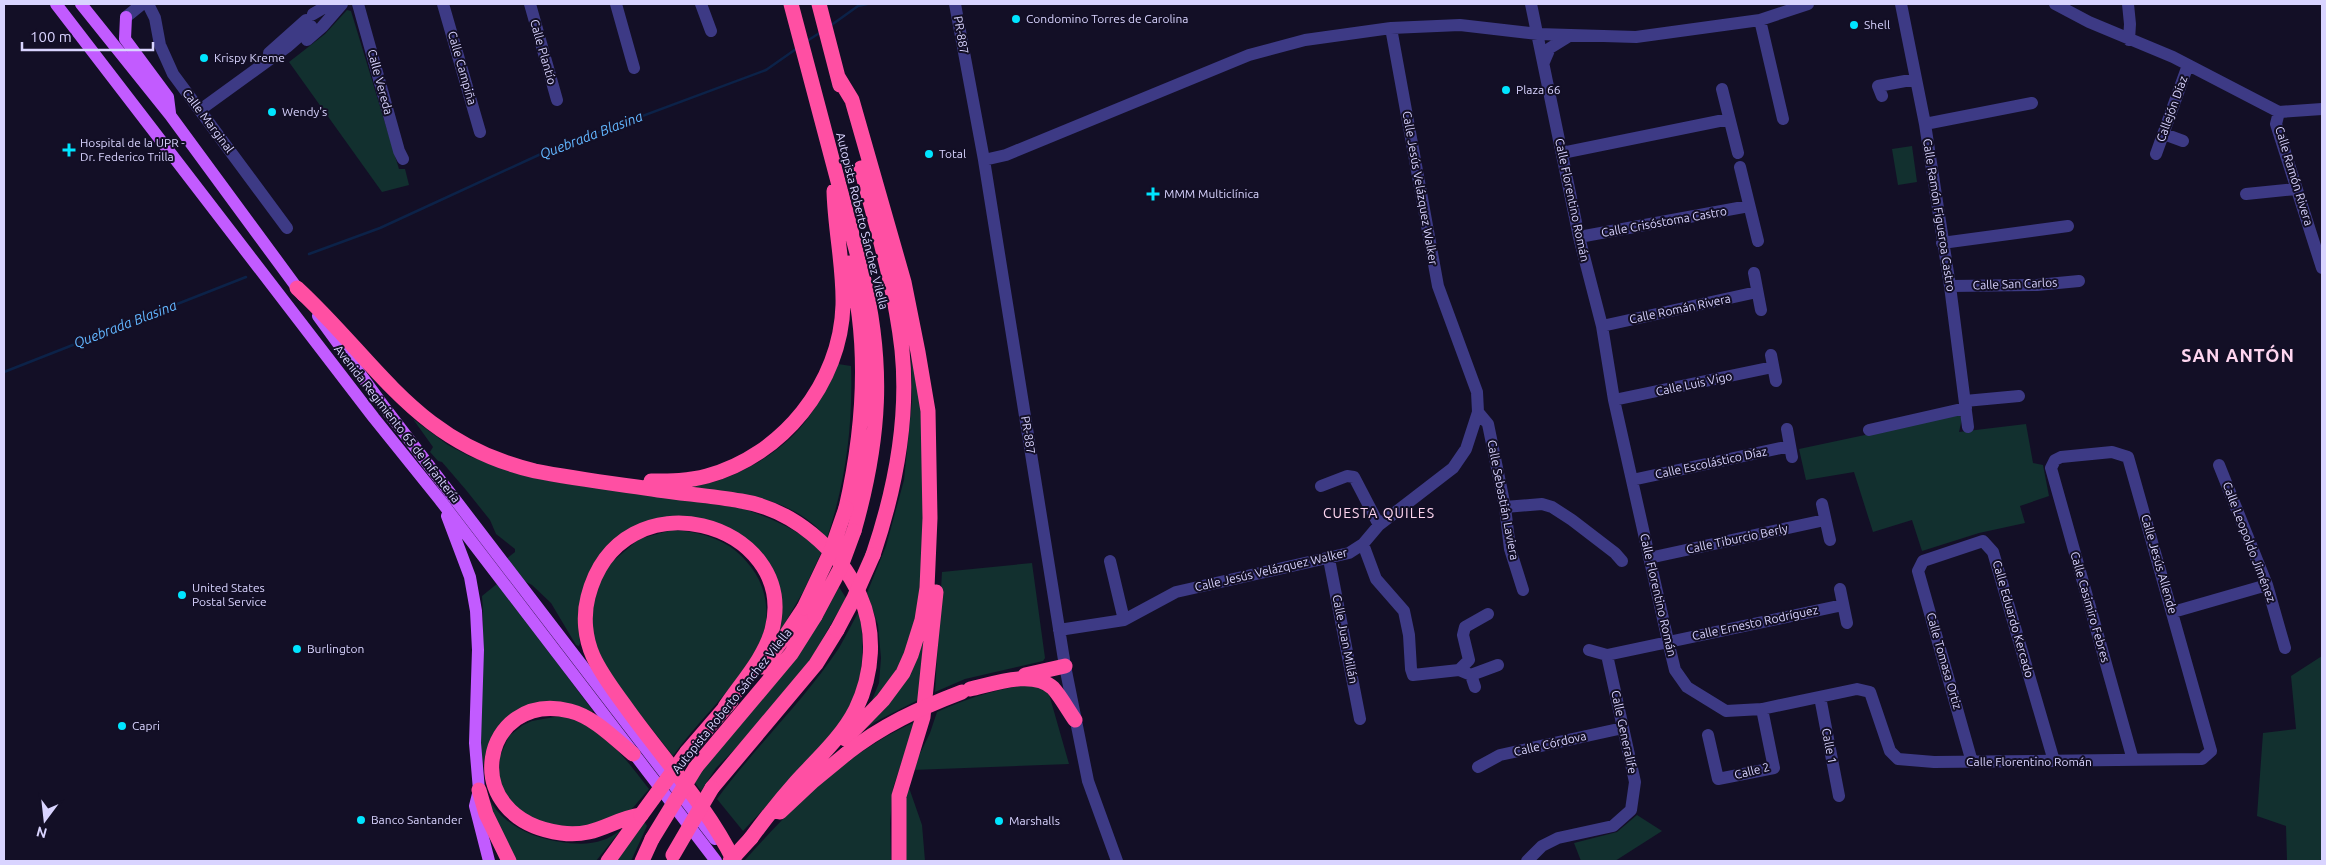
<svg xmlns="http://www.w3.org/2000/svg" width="2326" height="865" font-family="Ubuntu,sans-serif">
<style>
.green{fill:#12302f}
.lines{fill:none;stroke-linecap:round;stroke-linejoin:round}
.stream{stroke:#0c2248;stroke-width:2.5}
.minor{stroke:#3d3a85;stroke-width:12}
.major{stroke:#c25bff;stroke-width:12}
.highway{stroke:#ff4fa3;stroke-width:15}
.highway-bridge{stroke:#ff4fa3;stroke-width:15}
.poi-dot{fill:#00e5ff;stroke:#130f26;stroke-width:2}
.labels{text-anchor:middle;stroke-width:4;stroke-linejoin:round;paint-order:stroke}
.poi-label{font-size:12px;fill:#d9d4ff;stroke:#130f26;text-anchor:start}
.street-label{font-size:12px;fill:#d9d4ff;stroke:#130f26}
.water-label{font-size:14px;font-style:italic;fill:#62b6ff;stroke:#130f26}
.neighbourhood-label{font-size:14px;letter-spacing:1px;fill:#ffd6f0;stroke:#130f26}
.district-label{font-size:18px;font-weight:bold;letter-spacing:1px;fill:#ffd6f0;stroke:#130f26}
</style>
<rect width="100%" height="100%" fill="#130f26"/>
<path class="green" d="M347 10 351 11 399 169H405L409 185 382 192 289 62 325 34Z
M1912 146 1917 182 1898 185 1892 149Z
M911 347 921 411 924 482 920 604 903 659 889 682 873 701 872 700 879 683 881 658 878 625 867 593 886 546 904 480 912 401Z
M838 364 851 366C853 425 846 481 827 538 822 533 818 528 813 524 778 495 733 493 690 487 699 484 710 484 720 480 753 469 790 445 810 415 821 399 829 381 838 364Z
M1959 415 1962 419 1959 432 2026 424 2033 463 2043 465 2049 496 2020 506 2025 523 1979 533 1922 551 1912 520 1873 532 1854 472 1806 480 1799 449Z
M413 419 448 445 469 456 515 473 554 482 740 508C770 517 799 530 822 551L803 592 779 633V593L727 528 629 531 618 538 597 558 586 579 578 612 580 643 579 646 576 645 551 603 532 585 520 579 506 559 515 552V549L496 534 490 520 466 490 442 462 438 461 430 452 433 447Z
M672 530C704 532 731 540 751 567 767 588 770 614 763 639 761 647 754 655 749 662 727 696 696 723 673 756L608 673 596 651 590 614 605 568 639 539Z
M1032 563 1045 658 1043 661 965 679 935 692 942 572Z
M498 583 593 711 588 716 563 706 493 736C462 793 506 835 561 842 575 844 590 845 603 840 610 838 614 834 620 831L596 861H514C501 836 488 808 483 780 472 720 487 657 482 596Z
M839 587 846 598 808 664 755 729 716 768 701 791 695 783 699 774 798 653 822 619Z
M859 611C867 653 862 700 834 734 824 747 811 758 800 770 781 791 762 811 743 831L717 799C755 747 803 702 839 648 846 636 852 623 859 611Z
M927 628 918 700 875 722 861 732Z
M2322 656V859L2318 861H2287L2286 826 2257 816 2263 733 2296 729 2291 676Z
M1033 684 1049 694 1069 764 912 770 930 733 937 712C967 698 999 688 1033 684Z
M560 716C601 724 625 758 649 789L631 810 609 822 568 828 536 820 513 807 499 781 500 756 509 736 523 725 532 721Z
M915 722 893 788 890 823 891 861H744C793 806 847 752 915 722Z
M907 782 922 825 925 861H905L904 813Z
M1637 815 1662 831 1615 861H1581L1574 843 1617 832Z
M644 821 647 826 631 861H616Z"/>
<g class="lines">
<path class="stream" d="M830 26 858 6 867 4
M807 41 821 32
M309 254 380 228 543 153 766 70 796 49
M4 372 246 277"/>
<path class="minor" d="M148 4 155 18 160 45 173 74 287 228
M358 4 399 151 403 159
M443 4 480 132
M530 4 557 100
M616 4 634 68
M701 4 711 31
M955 4 984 160 1065 666 1088 781 1117 861
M1531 4 1579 237 1602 326 1614 400 1668 641 1675 670 1687 687 1726 711 1762 709 1857 689 1870 692 1890 751 1898 759 1934 762 2202 759 2211 751 2128 457 2112 452 2061 457 2055 460 2051 468 2133 760
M1901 4 1925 124 1950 286 1968 427
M2055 4 2089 22 2173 57 2279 112 2322 109
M2128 4 2130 24 2129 40
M313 14 330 4
M126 17 142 4
M1760 20 1783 119
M307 40 322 27 342 4
M269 53 306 20
M1544 62 1550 48 1571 35
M1722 89 1738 153
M1882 96 1878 86 1916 79
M200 110 287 47 311 26
M2279 112 2276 124 2322 268
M1925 124 2032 103
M2164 134 2183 141
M1562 153 1729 119
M2156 154 2188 65
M984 160 1006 155 1249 55 1305 40 1391 28 1460 25 1538 34 1636 37 1760 20 1808 4
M1740 167 1758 241
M2246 194 2296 189
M1579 237 1749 206
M1942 243 2068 226
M1754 273 1761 310
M1950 286 2037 285 2079 281
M1602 326 1757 292
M1771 355 1776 381
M1614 400 1773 367
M1965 401 2019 396
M1478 412 1488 424 1505 507 1510 549 1523 590
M1787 429 1792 457
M1869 430 1966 408
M2219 465 2267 585 2285 648
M1632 480 1790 446
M1321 486 1347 476 1354 477 1379 525
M1822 504 1830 540
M1505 507 1542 504 1552 507 1572 520 1615 553 1622 561
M1363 544 1376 579 1404 611 1409 635 1411 669 1413 675 1459 670 1471 675 1498 665
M1649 558 1825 520
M1329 559 1360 719
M1110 561 1124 620
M1840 589 1847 623
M2173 612 2267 585
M1059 630 1124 620 1176 592 1349 553 1363 544 1379 525 1453 468 1466 449 1478 412 1477 392 1438 286 1391 28
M1589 650 1607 655 1843 605
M1459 670 1469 660 1463 635 1465 627 1488 614
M1471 675 1475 687
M1820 697 1839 796
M1708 735 1718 779 1774 768 1762 709
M1972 762 1918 571 1923 561 1983 541 1993 552 2054 761
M1478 767 1500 755 1623 728
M1527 861 1542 846 1558 838 1613 826 1631 810 1635 782 1607 655"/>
<path class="major" d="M56 4 374 418 440 500 716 861
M81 4 170 115 303 296
M126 17 125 39 168 97 170 113
M318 316 385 408 715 839
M447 516 470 577 476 611 478 650 475 743 479 790 475 806 489 861"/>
<path class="highway" d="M791 4 862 272C885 365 880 440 854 531
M819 4 840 85
M838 77 852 100 904 282 918 352 928 411 930 518 927 588 922 620 911 655 903 673 883 700 845 739
M861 168C877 228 895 288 902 350 909 419 895 490 873 555
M297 288C379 364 416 443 535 471 576 479 617 484 658 490 686 494 713 496 741 501 792 509 839 549 860 596 876 632 873 674 856 709 842 737 817 759 796 782 780 800 765 819 751 838
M651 481C670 481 689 481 707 476 782 456 841 383 843 305 844 267 835 230 834 191
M846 508C864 429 870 342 849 263
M762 667 786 635 804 608
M1025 675 1065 666
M970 689C993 684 1033 669 1053 688 1061 697 1068 710 1075 720
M725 707C741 683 764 659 772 630 800 522 620 471 588 597 583 616 585 638 593 656 602 676 616 693 628 710 664 760 707 806 734 861
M687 752 731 701
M633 754C614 738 594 717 570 711 482 689 454 818 561 833 596 838 612 819 641 815
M696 767 791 654 815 616
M712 788 816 664 837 630
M479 790 486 814 509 861
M780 812 812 782 846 754
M608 861 641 815
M642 861 652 839
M899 861V796L923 717 936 592"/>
<path class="highway-bridge" d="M804 608 831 551 846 508
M815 616 840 569 854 531
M837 630 854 598 873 555
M846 754C881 726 920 708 962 692
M641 815 687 752
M652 839 696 767
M673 855 712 788
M730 861 751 838"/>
</g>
<g class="poi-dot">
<circle cx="1016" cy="19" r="5"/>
<circle cx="1854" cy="25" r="5"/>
<circle cx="204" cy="58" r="5"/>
<circle cx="1506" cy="90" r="5"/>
<circle cx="272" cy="112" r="5"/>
<path d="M66.5 142.5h5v5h5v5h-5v5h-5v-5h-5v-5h5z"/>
<circle cx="929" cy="154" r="5"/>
<path d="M1150.5 186.5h5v5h5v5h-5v5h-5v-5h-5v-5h5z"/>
<circle cx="182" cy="595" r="5"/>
<circle cx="297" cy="649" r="5"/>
<circle cx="122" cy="726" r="5"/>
<circle cx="361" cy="820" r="5"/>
<circle cx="999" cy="821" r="5"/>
</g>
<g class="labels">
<g class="poi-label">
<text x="1026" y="23">Condomino Torres de Carolina</text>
<text x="1864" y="29">Shell</text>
<text x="214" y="62">Krispy Kreme</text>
<text x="1516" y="94">Plaza 66</text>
<text x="282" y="116">Wendy's</text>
<text x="80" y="147">Hospital de la UPR -<tspan x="80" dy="14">Dr. Federico Trilla</tspan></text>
<text x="939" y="158">Total</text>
<text x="1164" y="198">MMM Multiclínica</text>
<text x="192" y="592">United States<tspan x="192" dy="14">Postal Service</tspan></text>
<text x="307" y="653">Burlington</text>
<text x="132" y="730">Capri</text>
<text x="371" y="824">Banco Santander</text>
<text x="1009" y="825">Marshalls</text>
</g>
<g class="street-label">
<text transform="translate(961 35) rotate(80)" y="4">PR-887</text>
<text transform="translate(543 52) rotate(74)" y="4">Calle Plantío</text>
<text transform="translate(462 68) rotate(74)" y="4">Calle Campiña</text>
<text transform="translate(380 82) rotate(75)" y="4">Calle Vereda</text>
<text transform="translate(2172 109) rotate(-70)" y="4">Callejón Díaz</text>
<text transform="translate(208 121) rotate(53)" y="4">Calle Marginal</text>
<text transform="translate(2294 176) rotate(73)" y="4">Calle Ramón Rivera</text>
<text transform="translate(1420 188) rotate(80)" y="4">Calle Jesús Velázquez Walker</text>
<text transform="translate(1572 200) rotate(78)" y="4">Calle Florentino Román</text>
<text transform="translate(1939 215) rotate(81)" y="4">Calle Ramón Figueroa Castro</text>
<text transform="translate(862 221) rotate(76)" y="4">Autopista Roberto Sánchez Vilella</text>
<text transform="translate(1664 222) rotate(-10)" y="4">Calle Crisóstoma Castro</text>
<text transform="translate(2015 284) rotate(-2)" y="4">Calle San Carlos</text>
<text transform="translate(1680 309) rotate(-12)" y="4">Calle Román Rivera</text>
<text transform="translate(1694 384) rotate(-12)" y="4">Calle Luis Vigo</text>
<text transform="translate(397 424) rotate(52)" y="4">Avenida Regimiento 65 de Infantería</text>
<text transform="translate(1028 435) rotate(81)" y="4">PR-887</text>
<text transform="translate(1711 463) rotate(-12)" y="4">Calle Escolástico Díaz</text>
<text transform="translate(1503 500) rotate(79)" y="4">Calle Sebastián Laviera</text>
<text transform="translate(1737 539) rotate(-12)" y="4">Calle Tiburcio Berly</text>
<text transform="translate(2249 542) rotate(69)" y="4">Calle Leopoldo Jiménez</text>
<text transform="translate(2159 564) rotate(74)" y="4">Calle Jesús Allende</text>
<text transform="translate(1271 570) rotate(-13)" y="4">Calle Jesús Velázquez Walker</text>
<text transform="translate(1658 595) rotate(77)" y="4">Calle Florentino Román</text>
<text transform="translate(2090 607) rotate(74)" y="4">Calle Casimiro Febres</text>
<text transform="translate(2013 619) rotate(74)" y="4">Calle Eduardo Kercado</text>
<text transform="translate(1755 623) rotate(-12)" y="4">Calle Ernesto Rodríguez</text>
<text transform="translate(1345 639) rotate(79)" y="4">Calle Juan Millán</text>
<text transform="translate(1944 661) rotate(74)" y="4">Calle Tomasa Ortiz</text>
<text transform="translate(732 701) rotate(-51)" y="4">Autopista Roberto Sánchez Vilella</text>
<text transform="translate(1624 732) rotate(78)" y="4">Calle Generalife</text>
<text transform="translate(1550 744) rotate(-13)" y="4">Calle Córdova</text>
<text transform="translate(1829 746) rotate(79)" y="4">Calle 1</text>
<text x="2029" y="766">Calle Florentino Román</text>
<text transform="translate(1752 771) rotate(-14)" y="4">Calle 2</text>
</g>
<g class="water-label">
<text transform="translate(591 135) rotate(-21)" y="5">Quebrada Blasina</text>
<text transform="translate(125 324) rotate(-21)" y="5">Quebrada Blasina</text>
</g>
<g class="neighbourhood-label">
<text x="1379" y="518">CUESTA QUILES</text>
</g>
<g class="district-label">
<text x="2238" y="362">SAN ANTÓN</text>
</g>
</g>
<rect width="2326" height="865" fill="none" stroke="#d9d4ff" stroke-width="10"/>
<g transform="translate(45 820) rotate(195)" stroke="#130f26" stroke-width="4" paint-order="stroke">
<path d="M0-4L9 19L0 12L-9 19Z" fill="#d9d4ff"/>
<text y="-8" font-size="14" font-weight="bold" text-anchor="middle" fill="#d9d4ff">N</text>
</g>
<path d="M22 42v8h131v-8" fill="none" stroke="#d9d4ff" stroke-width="2.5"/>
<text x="30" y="42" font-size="15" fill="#d9d4ff" stroke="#130f26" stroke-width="4" paint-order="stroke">100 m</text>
</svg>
